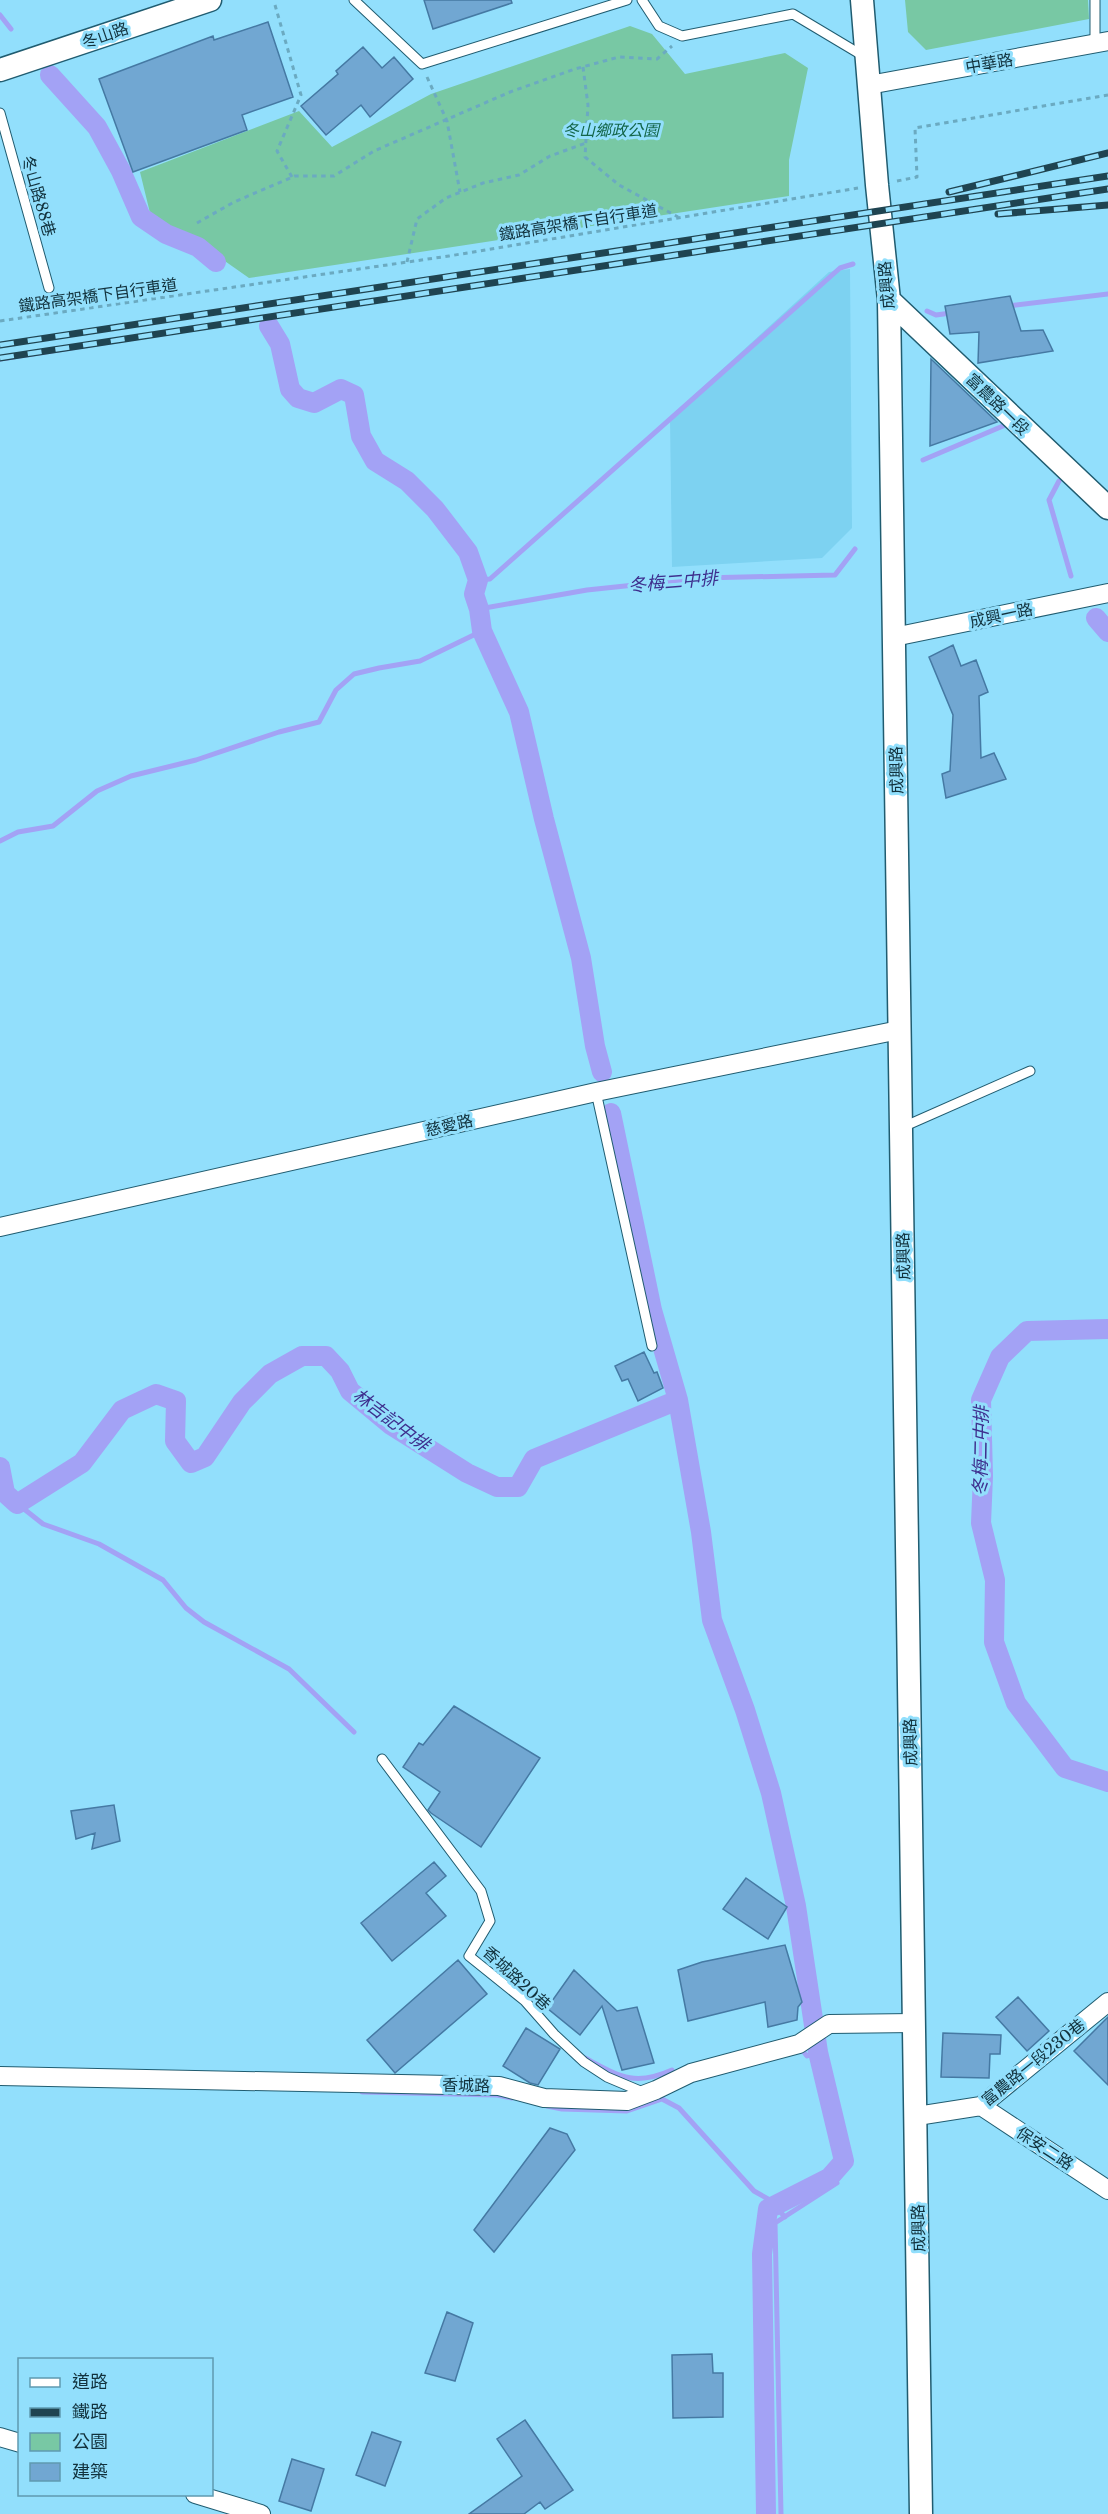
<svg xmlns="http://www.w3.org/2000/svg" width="1108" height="2514" font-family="'Libre Baskerville','Noto Sans TC',serif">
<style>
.built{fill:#7dd2f1}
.green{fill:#78c8a4}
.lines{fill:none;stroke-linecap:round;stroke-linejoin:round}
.stream{stroke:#a3a2f5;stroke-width:5}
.canal{stroke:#a3a2f5;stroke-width:20}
.building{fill:#71a7d2;stroke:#4579a3;stroke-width:1.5}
.service-casing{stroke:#205c70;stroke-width:11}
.minor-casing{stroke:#205c70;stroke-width:20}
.tertiary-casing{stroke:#205c70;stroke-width:25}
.path{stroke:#6baac1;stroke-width:3;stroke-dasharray:4.5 4.5;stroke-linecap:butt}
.service{stroke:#fff;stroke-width:9}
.minor{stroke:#fff;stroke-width:18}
.tertiary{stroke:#fff;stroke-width:22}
.rail-casing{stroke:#1f4451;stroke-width:7}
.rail{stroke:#92dffc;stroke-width:4.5;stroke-dasharray:14;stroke-linecap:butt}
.labels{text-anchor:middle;stroke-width:6;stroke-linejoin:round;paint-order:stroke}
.street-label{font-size:16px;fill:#12323d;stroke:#92dffc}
.park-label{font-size:16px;font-style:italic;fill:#146649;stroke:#92dffc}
.water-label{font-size:18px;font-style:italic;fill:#3e2f8e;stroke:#92dffc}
</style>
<rect width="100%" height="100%" fill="#92dffc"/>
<path class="built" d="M850 269 852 528 822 558 672 567 670 417 829 272Z"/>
<path class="green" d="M905 0H1088L1089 19 926 50 908 32Z
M630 26 652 34 685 74 785 53 808 68 789 160V196L249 278 202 245 151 217 140 172 299 111 332 147 431 94Z"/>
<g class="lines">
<path class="stream" d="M0 15 11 29
M1008 306 1108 294
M927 311 936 315 951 313
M0 359 263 318
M923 460 1003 426
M1059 481 1049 500 1071 576
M478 580 490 579 840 268 853 264
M479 609 587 590 701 578 835 575 855 549
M0 841 18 832 53 826 97 791 131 776 196 760 279 732 319 722 336 690 354 674 379 668 420 661 482 631
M24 1509 43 1524 99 1544 163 1580 186 1608 204 1622 289 1669 354 1732
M803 2051 807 2056 818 2052
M585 2058C619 2076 634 2087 672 2070
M362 2092 497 2095 512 2098
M547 2106 562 2109 627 2111 662 2099 679 2108 754 2191 768 2199 785 2217
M781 2514 775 2223 837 2183"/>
<path class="canal" d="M50 75 97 127 121 171 141 217 166 234 198 247 216 262
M269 326 280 344 290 389 298 398 314 403 341 389 354 395 361 436 375 461 407 481 435 509 468 552 478 580 474 594 479 609 482 631 519 712 544 819 581 958 595 1046 602 1072
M1096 618 1108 632
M611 1113 652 1310 678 1400 701 1532 712 1620 745 1710 771 1793 796 1906 818 2052 844 2161 829 2178 768 2209 762 2254 766 2514
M1108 1329 1027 1331 1000 1357 981 1400 983 1476 981 1523 995 1580 994 1642 1016 1703 1065 1768 1108 1782
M0 1467 5 1493 17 1504 82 1463 122 1410 156 1394 176 1401 175 1441 191 1463 205 1457 242 1402 270 1374 302 1356H326L340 1371 350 1391 391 1425 467 1473 497 1487H518L534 1459 678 1400"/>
</g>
<path class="building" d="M424 0H511L512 3 433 29Z
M268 22 293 97 242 115 247 130 133 172 99 79 213 36 214 40Z
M363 47 382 68 394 57 413 79 370 117 361 105 326 135 301 106 338 74 336 71Z
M1010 296 1021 331 1043 330 1053 351 978 363 979 332 950 334 945 306Z
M931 359 997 422 930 446Z
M953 645 961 666 976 660 988 692 979 696 981 758 994 753 1006 779 946 798 942 774 950 771 953 715 929 657Z
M644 1352 654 1373 657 1372 663 1388 638 1401 628 1379 622 1381 615 1366Z
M454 1706 540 1758 481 1847 431 1813 428 1810 440 1792 403 1767 419 1743 423 1745Z
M114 1805 120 1841 92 1849 95 1833 76 1839 71 1811Z
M434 1862 446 1876 426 1893 446 1916 392 1961 361 1923Z
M746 1878 787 1907 768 1939 723 1909Z
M785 1945 802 2002 798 2007 797 2020 768 2027 765 2002 688 2021 678 1970 702 1962Z
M458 1960 487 1994 395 2073 367 2040Z
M574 1970 617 2011 637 2007 654 2063 622 2070 602 2006 580 2035 547 2008Z
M1018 1997 1049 2031 1027 2051 996 2017Z
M1108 2017V2085L1074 2051Z
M526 2028 560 2049 538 2085 530 2083 503 2066Z
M943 2033 1001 2035 1000 2054H990L989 2078 941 2077Z
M550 2128 567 2134 575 2150 494 2252 474 2230Z
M447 2312 473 2323 455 2381 425 2373Z
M712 2354 713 2373H723V2417L673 2418 672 2355Z
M525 2420 573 2490 545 2509 540 2502 524 2514H469L522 2476 497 2439Z
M372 2432 401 2442 385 2486 356 2475Z
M292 2459 324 2469 311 2511 279 2501Z"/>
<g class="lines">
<g class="service-casing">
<path id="service" d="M354 0 422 64 627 0
M642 0 659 26 682 36 793 14 865 57
M1095 0V44
M0 113 49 288
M596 1092 652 1346
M903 1127 1030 1071
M382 1759 481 1891 490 1921 469 1956 525 2001 554 2034 584 2062 607 2077 645 2093"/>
</g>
<g class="minor-casing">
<path id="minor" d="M869 85 1108 41
M894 637 1108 593
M0 1227 596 1092 899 1030
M0 2076 499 2086 544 2098 627 2101 656 2090 691 2073 799 2044 829 2024 914 2023
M981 2106 1108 2190
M917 2116 981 2106 1108 2002
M0 2437 20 2443
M195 2494 261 2514"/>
</g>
<g class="tertiary-casing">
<path id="tertiary" d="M862 0 877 185 889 300 921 2514
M0 70 210 0
M889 300 1108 508"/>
</g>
<path class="path" d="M275 5 301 95 277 151 292 177
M583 67 588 105 585 157 619 185 678 217
M427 77 447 121 460 192
M897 181 917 177 915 128 1108 95
M197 223 234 202 295 176H334L374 151 510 92 575 69 619 57 657 59 672 46
M407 262 417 219 446 198 483 183 519 175 550 156 586 143
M0 321 449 256 858 188"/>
<use href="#service" class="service"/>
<use href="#minor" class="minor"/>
<use href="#tertiary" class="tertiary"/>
<g class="rail-casing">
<path id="rail" d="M949 192 1108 153
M998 214 1108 205
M0 345 1108 176
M0 358 1108 189"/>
</g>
<use href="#rail" class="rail"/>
</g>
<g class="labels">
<g class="street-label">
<text transform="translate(105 35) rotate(-19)" y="6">冬山路</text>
<text transform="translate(989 63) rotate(-10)" y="6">中華路</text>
<text transform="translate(39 196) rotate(74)" y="6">冬山路88巷</text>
<text transform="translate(578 222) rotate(-9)" y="6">鐵路高架橋下自行車道</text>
<text transform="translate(886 285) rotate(-95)" y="6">成興路</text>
<text transform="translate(98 295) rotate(-8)" y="6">鐵路高架橋下自行車道</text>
<text transform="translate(998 404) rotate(44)" y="6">富農路一段</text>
<text transform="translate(1001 615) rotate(-12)" y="6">成興一路</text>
<text transform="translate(896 770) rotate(-91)" y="6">成興路</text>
<text transform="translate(449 1125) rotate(-13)" y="6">慈愛路</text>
<text transform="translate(903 1256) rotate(-91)" y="6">成興路</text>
<text transform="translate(910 1742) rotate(-91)" y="6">成興路</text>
<text transform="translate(517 1978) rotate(43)" y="6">香城路20巷</text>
<text transform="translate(1033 2062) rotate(-39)" y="6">富農路一段230巷</text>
<text transform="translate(466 2085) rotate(1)" y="6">香城路</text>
<text transform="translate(1045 2148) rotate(33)" y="6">保安二路</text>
<text transform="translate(918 2228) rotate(-91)" y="6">成興路</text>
</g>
<g class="park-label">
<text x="611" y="136">冬山鄉政公園</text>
</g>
<g class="water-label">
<text transform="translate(673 582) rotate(-5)" y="6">冬梅二中排</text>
<text transform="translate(391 1420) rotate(37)" y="6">林吉記中排</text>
<text transform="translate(981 1451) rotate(-89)" y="6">冬梅二中排</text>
</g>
</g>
<rect x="18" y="2358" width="195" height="138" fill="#92dffc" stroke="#5f9ab0" stroke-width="1.5"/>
<rect x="30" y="2378" width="30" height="9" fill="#ffffff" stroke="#5f9ab0" stroke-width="1.5"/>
<text x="72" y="2388" font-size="18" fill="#12323d">道路</text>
<rect x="30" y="2408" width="30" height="9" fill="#1f4451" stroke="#5f9ab0" stroke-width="1.5"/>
<text x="72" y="2418" font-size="18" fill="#12323d">鐵路</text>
<rect x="30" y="2433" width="30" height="18" fill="#78c8a4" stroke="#5f9ab0" stroke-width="1.5"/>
<text x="72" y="2448" font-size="18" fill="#12323d">公園</text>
<rect x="30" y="2463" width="30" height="18" fill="#71a7d2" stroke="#5f9ab0" stroke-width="1.5"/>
<text x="72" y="2478" font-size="18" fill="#12323d">建築</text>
</svg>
